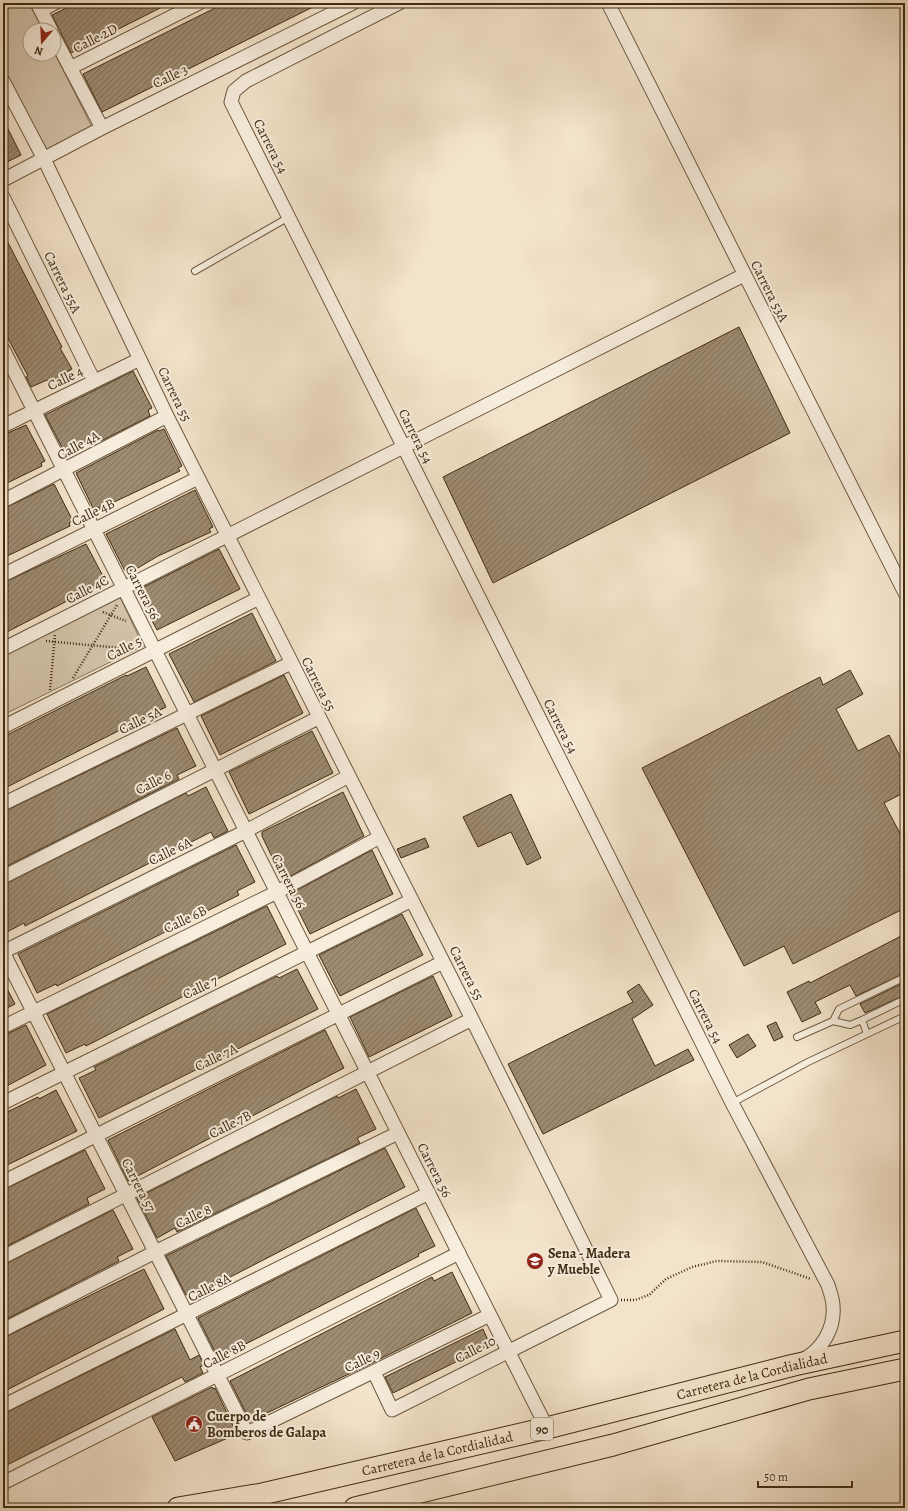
<svg xmlns="http://www.w3.org/2000/svg" width="908" height="1511" font-family="Alegreya,serif">
<style>
.green{fill:#d4c4ab;stroke:#8a785e}
.building{fill:url(#building-hatch);stroke:#3f2b12}
.lines{fill:none;stroke-linecap:round;stroke-linejoin:round}
.service-casing{stroke:#6c5940;stroke-width:8}
.minor-casing{stroke:#6c5940;stroke-width:15}
.trunk-casing{stroke:#3f2b12;stroke-width:23}
.path{stroke:#3f2b12;stroke-width:2.5;stroke-dasharray:1 2;stroke-linecap:butt}
.service{stroke:#f7eddd;stroke-width:6}
.minor{stroke:#f7eddd;stroke-width:13}
.trunk{stroke:#f3e3ca;stroke-width:21}
.labels{text-anchor:middle;stroke-width:4;stroke-linejoin:round;paint-order:stroke}
.shield{fill:#f7eddd;stroke:#76654f;stroke-width:1}
.shield-label{font-size:13px;font-weight:bold;fill:#3f2b12}
.street-label{font-size:14px;fill:#3f2b12;stroke:#f7eddd}
.poi-label{font-size:14px;font-weight:bold;fill:#3f2b12;stroke:#f7eddd;text-anchor:start}
</style>
<defs>
<pattern id="building-hatch" width="6" height="6" patternUnits="userSpaceOnUse"><rect width="6" height="6" fill="#9d8b72"/><path d="M-1 1l2-2M0 6l6-6M5 7l2-2" fill="none" stroke="#81725c"/></pattern>
</defs>
<rect width="100%" height="100%" fill="#f3e3ca"/>
<filter id="stains"><feTurbulence type="fractalNoise" baseFrequency=".005" numOctaves="4"/><feColorMatrix values="0 0 0 0 .2 0 0 0 0 .09 0 0 0 0 .02 0 0 0 .5 -.17"/></filter>
<radialGradient id="worn" r=".72"><stop offset=".6" stop-color="#630" stop-opacity="0"/><stop offset="1" stop-color="#630" stop-opacity=".3"/></radialGradient>
<path class="green" d="M3 3H29L43 30H30V54H54V52L92 127 45 151 3 67Z
M120 597 143 646 3 715V656Z"/>
<path class="building" d="M77 3H170L71 53 52 15Z
M225 3H321L102 112 83 74Z
M3 119 21 155 3 164Z
M3 233 62 347 60 348 72 369 49 383 47 380 31 387 26 377 28 376 3 329Z
M739 327 790 433 493 583 443 477Z
M133 371 152 408 148 410 150 416 101 441 99 438 70 452 68 449 64 451 45 415Z
M26 425 45 461 41 463 42 466 3 485V435Z
M164 429 182 466 178 468 180 471 112 503V504L100 510 99 507 94 510 76 473 158 430 159 431Z
M54 484 73 521 69 523 70 526 3 558V509Z
M195 490 213 527 209 529 211 532 158 556 131 572 130 568 125 571 106 534Z
M86 544 105 580 101 583 102 585 67 601 3 634V583Z
M219 549 240 589 157 630 136 591Z
M252 613 276 661 194 702 169 654Z
M146 667 166 707 3 789V737L126 675 127 676Z
M850 670 863 694 836 709 858 751 889 735 905 766V792L884 803 905 843V908L793 964 784 946 744 966 642 768 820 677 823 685Z
M284 675 303 713 220 755 201 716Z
M177 728 196 766 177 775 179 779 3 868V812Z
M312 731 333 773 249 814 229 772Z
M206 787 228 831 214 838 211 832 25 926 24 923 3 934V885L186 793 188 796Z
M343 792 364 836 283 880 262 836V832Z
M511 794 541 858 527 865 511 832 478 847 463 817Z
M425 838 429 847 401 858 397 849Z
M236 845 255 882 237 891 239 895 57 986 56 984 37 993 18 954Z
M372 850 393 894 310 934 290 894Z
M267 906 286 944 86 1046 85 1044 66 1053 47 1014Z
M402 914 423 955 340 996 319 955Z
M905 934V973L856 996 850 985 815 1002 821 1013 802 1022 787 992 809 981 810 983Z
M297 969 318 1009 99 1118 79 1078 96 1070 94 1067 277 976 279 978Z
M433 976 452 1016 369 1057 350 1017Z
M3 981 15 1004 3 1010Z
M905 982V995L865 1013 860 1004Z
M639 984 653 1005 632 1019 655 1066 688 1049 694 1060 543 1134 508 1064 633 1002 627 992Z
M776 1022 783 1037 774 1041 767 1026Z
M26 1025 46 1065 3 1088V1036Z
M325 1030 344 1068 128 1181 108 1140Z
M748 1034 756 1046 737 1058 729 1045Z
M356 1089 376 1129 357 1138 360 1143 177 1232 175 1228 157 1238 137 1198 337 1096 338 1098Z
M56 1090 77 1131 3 1167V1114L38 1097 39 1099Z
M385 1148 405 1187 205 1290 204 1287 186 1295 166 1256Z
M85 1150 105 1189 87 1198 89 1204 3 1248V1190Z
M416 1208 435 1246 418 1254 419 1256 218 1358 198 1318Z
M113 1210 133 1249 117 1257 119 1261 3 1321V1265Z
M144 1269 164 1309 3 1392V1338Z
M452 1272 472 1313 372 1363 250 1421 230 1381 432 1277 434 1281Z
M175 1329 190 1360 199 1355 204 1365 200 1367 203 1373 185 1382 182 1377 3 1467V1414Z
M483 1329 490 1345 393 1393 385 1377Z
M212 1387 213 1389 215 1388 237 1434 175 1461 152 1417Z"/>
<g class="lines">
<g class="service-casing">
<path id="service" d="M195 271 289 217
M833 1021 850 1025 862 1020
M867 1034 862 1020 905 999
M797 1037 833 1021 839 1009 905 977
M732 1103 808 1062 905 1016"/>
</g>
<g class="minor-casing">
<path id="minor" d="M37 3 51 30
M399 3 246 81 234 91 231 102 732 1103 828 1285C830 1292 833 1299 833 1306 835 1327 823 1349 804 1359
M608 3 905 593
M41 10 55 3
M54 37 102 128
M70 68 199 3
M3 81 44 159 167 416 472 1019 611 1300 392 1410 374 1372
M3 180 102 128 353 3
M3 197 94 381
M3 349 547 1428
M3 426 140 359
M3 501 167 416
M3 575 198 478
M3 649 744 275
M3 727 259 598
M3 804 291 663
M3 877 318 718
M3 952 247 1433 490 1315
M3 952 246 831 349 776
M3 1027 277 892 380 837
M3 1103 412 900
M3 1182 443 962
M3 1257 472 1019
M3 1330 155 1252 398 1133
M3 1406 429 1193
M3 1483 459 1253"/>
</g>
<g class="trunk-casing">
<g id="trunk">
<path id="s1" d="M178 1508 262 1494 547 1428 794 1365 905 1341"/>
<path d="M355 1508 613 1445 809 1389 905 1369"/>
</g>
</g>
<path class="path" d="M103 612 126 621
M46 641 131 649
M73 678 117 605
M50 690 55 635
M621 1300H635L649 1295 666 1279 692 1267 717 1261 762 1262 811 1279"/>
<use href="#service" class="service"/>
<use href="#minor" class="minor"/>
<use href="#trunk" class="trunk"/>
</g>
<defs>
<g id="university-disc" transform="scale(0.9)"><circle r="9.5" fill="#8f2418" stroke="#f7eddd"/><path d="M0-5L7-2L0 1L-7-2ZM-4 1L0 2.5L4 1V4Q0 6-4 4Z" fill="#fff"/></g>
<g id="civic-disc" transform="scale(0.9)"><circle r="9.5" fill="#8f2418" stroke="#f7eddd"/><path d="M-.6-6.5H3V-4.5H.6V-3L4-1V1h2V6H-6V1h2V-1L-.6-3ZM-1.2 2.5V6h2.4V2.5Z" fill="#fff"/></g>
</defs>
<g fill-rule="evenodd">
<use href="#university-disc" x="535" y="1261"/>
<use href="#civic-disc" x="194" y="1424"/>
</g>
<g class="labels">
<rect class="shield" x="531" y="1418" width="22" height="22" rx="3"/>
<g class="shield-label">
<text x="542" y="1434">90</text>
</g>
<g class="street-label">
<text transform="translate(95 38) rotate(-27)" y="5">Calle 2D</text>
<text transform="translate(170 76) rotate(-26)" y="5">Calle 3</text>
<text transform="translate(271 146) rotate(63)" y="5">Carrera 54</text>
<text transform="translate(63 282) rotate(64)" y="5">Carrera 55A</text>
<text transform="translate(770 291) rotate(63)" y="5">Carrera 53A</text>
<text transform="translate(65 378) rotate(-26)" y="5">Calle 4</text>
<text transform="translate(175 394) rotate(64)" y="5">Carrera 55</text>
<text transform="translate(416 436) rotate(63)" y="5">Carrera 54</text>
<text transform="translate(78 445) rotate(-28)" y="5">Calle 4A</text>
<text transform="translate(93 512) rotate(-26)" y="5">Calle 4B</text>
<text transform="translate(87 589) rotate(-27)" y="5">Calle 4C</text>
<text transform="translate(143 592) rotate(63)" y="5">Carrera 56</text>
<text transform="translate(124 648) rotate(-27)" y="5">Calle 5</text>
<text transform="translate(319 684) rotate(63)" y="5">Carrera 55</text>
<text transform="translate(140 720) rotate(-26)" y="5">Calle 5A</text>
<text transform="translate(561 726) rotate(63)" y="5">Carrera 54</text>
<text transform="translate(153 782) rotate(-27)" y="5">Calle 6</text>
<text transform="translate(170 851) rotate(-26)" y="5">Calle 6A</text>
<text transform="translate(289 881) rotate(63)" y="5">Carrera 56</text>
<text transform="translate(185 919) rotate(-26)" y="5">Calle 6B</text>
<text transform="translate(467 973) rotate(63)" y="5">Carrera 55</text>
<text transform="translate(200 987) rotate(-26)" y="5">Calle 7</text>
<text transform="translate(706 1016) rotate(63)" y="5">Carrera 54</text>
<text transform="translate(216 1057) rotate(-26)" y="5">Calle 7A</text>
<text transform="translate(230 1124) rotate(-27)" y="5">Calle 7B</text>
<text transform="translate(435 1170) rotate(63)" y="5">Carrera 56</text>
<text transform="translate(139 1185) rotate(63)" y="5">Carrera 57</text>
<text transform="translate(193 1216) rotate(-26)" y="5">Calle 8</text>
<text transform="translate(209 1287) rotate(-27)" y="5">Calle 8A</text>
<text transform="translate(475 1349) rotate(-27)" y="5">Calle 10</text>
<text transform="translate(224 1354) rotate(-27)" y="5">Calle 8B</text>
<text transform="translate(362 1360) rotate(-26)" y="5">Calle 9</text>
<text dy="5" stroke="none"><textPath href="#s1" startOffset="589">Carretera de la Cordialidad</textPath></text>
<text dy="5" stroke="none"><textPath href="#s1" startOffset="265">Carretera de la Cordialidad</textPath></text>
</g>
<g class="poi-label">
<text x="548" y="1258">Sena - Madera<tspan x="548" dy="16">y Mueble</tspan></text>
<text x="207" y="1421">Cuerpo de<tspan x="207" dy="16">Bomberos de Galapa</tspan></text>
</g>
</g>
<rect width="908" height="1511" fill="none" stroke="#f3e3ca" stroke-width="16"/>
<rect x="4" y="4" width="900" height="1503" fill="none" stroke="#3f2b12" stroke-width="2"/>
<rect x="8" y="8" width="892" height="1495" fill="none" stroke="#3f2b12"/>
<g transform="translate(42 42) rotate(199)"><circle r="19" fill="#f7eddd" stroke="#ad9f8c"/>
<path d="M0-3L7 15L0 10L-7 15Z" fill="#8f2418"/>
<text y="-6" font-size="11" font-weight="bold" text-anchor="middle" fill="#3f2b12">N</text>
</g>
<path d="M758 1481v6h94v-6" fill="none" stroke="#3f2b12" stroke-width="2"/>
<text x="764" y="1481" font-size="12" fill="#3f2b12" stroke="#f7eddd" stroke-width="3" paint-order="stroke">50 m</text>
<rect width="100%" height="100%" filter="url(#stains)"/>
<rect width="100%" height="100%" fill="url(#worn)"/>
</svg>
